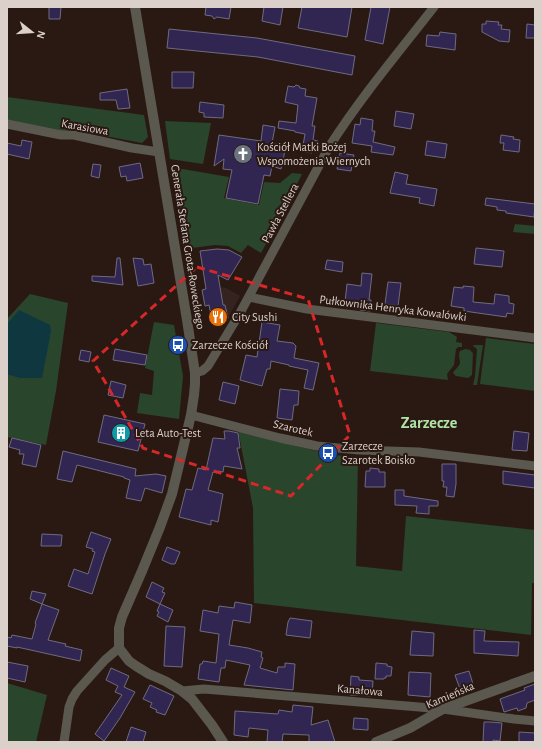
<svg xmlns="http://www.w3.org/2000/svg" width="542" height="749" font-family="'Alegreya Sans',sans-serif">
<style>
.commercial{fill:#352320}
.green{fill:#29452c}
.water{fill:#0e373f}
.building{fill:#312652;stroke:#6e6b7f}
.lines{fill:none;stroke-linecap:round;stroke-linejoin:round}
.minor{stroke:#5a584f;stroke-width:9}
.tertiary{stroke:#5a584f;stroke-width:10}
.marked{fill:none;stroke:#d62828;stroke-width:3;stroke-dasharray:8 5;stroke-linejoin:round}
.labels{text-anchor:middle;stroke-width:4;stroke-linejoin:round;paint-order:stroke}
.street-label{font-size:12px;fill:#dcd0cb;stroke:#2a1913}
.poi-label{font-size:12px;fill:#dcd0cb;stroke:#2a1913;text-anchor:start}
.district-label{font-size:16px;font-weight:bold;fill:#afe4a7;stroke:#2a1913}
</style>
<rect width="100%" height="100%" fill="#2a1913"/>
<path class="commercial" d="M219 287 226 288 240 296 228 318 212 321 209 306 205 307 202 290Z"/>
<path class="green" d="M7 97 144 115 148 137 142 143 69 129 64 132 7 121Z
M165 121 211 123 203 164 170 159Z
M171 167 229 177 224 198 259 205 264 182 280 183 292 173 302 174 294 190 295 191 261 253 248 245 241 253 228 246 215 245 184 249Z
M515 224 535 226V234L513 232Z
M30 294 68 303 56 391 46 445 7 437V319Z
M154 322 174 325 183 376 179 419 137 413 140 393 152 395 154 371 145 368Z
M376 323 449 332 457 337 456 342 462 343V347H458L456 349 454 365 447 374 448 380 370 371Z
M486 338 535 344V391L480 384Z
M474 345H483L477 385H473L475 376 477 349 473 346Z
M465 349 470 350 473 353 472 375 468 378 456 376 453 373C455 369 459 367 460 363 460 360 459 357 459 354L460 351Z
M238 430 288 444 333 455 358 457 356 566 402 571 406 516 535 530V583H532L531 635 254 603 253 508Z
M7 683 47 695 36 742H7Z"/>
<path class="water" d="M19 310 50 325 51 331 42 378H20L7 374V324Z"/>
<path class="building" d="M49 7H61L60 19H49Z
M206 7H231L229 19 217 17 214 19 212 16 205 15Z
M264 7H283L280 25 262 21Z
M302 7H352L347 37 298 28Z
M371 7H390L383 44 365 40Z
M486 21 499 22 498 25H502L501 29 510 30 509 42 499 41 482 32V24H486Z
M527 24 535 25V38H526Z
M169 29 257 38 355 56 352 75 258 57 167 48Z
M440 32 456 34 455 50 426 46 427 35 439 36Z
M172 72H194L193 88H172Z
M296 85 299 86 300 88 306 89 305 96 317 98 312 126H315L313 140 318 141 312 153 302 151 305 134 295 132V131L278 128 279 121 296 123 298 105 285 102 288 86 294 87Z
M127 89 130 108 118 109 116 100H100V93Z
M200 102 224 105 223 118 204 117V113L199 112Z
M396 111 414 114 411 129 394 126Z
M361 118 373 120 372 131H375L373 142 395 147 393 155 371 152 372 146 352 143 355 124 360 125Z
M263 125 275 127 272 143 286 146 281 169 272 166 270 176 264 175 258 204 226 198 232 170 223 169 224 159 214 166 219 135 261 141Z
M501 135 514 137 513 139 520 140 519 152 503 150 504 143H500Z
M22 140 32 142 29 159 7 154V143L21 146Z
M427 141 447 144 445 158 425 155Z
M340 153 354 155 351 171 337 169Z
M140 163 143 178 127 181 126 176 121 177 119 167Z
M93 164 101 165 99 178 91 176Z
M395 172 408 175 406 184 437 189 434 206 419 203 420 198 390 193Z
M486 198 535 204 534 217 506 213V211L497 210V207L485 205Z
M476 248 504 251 502 267 474 264Z
M217 249 229 250 242 257 228 280 218 275 223 305H225L228 318 212 320 209 305 205 306 202 290 206 289 200 251Z
M117 258H120L123 285 92 281V276L115 277Z
M133 258 143 259 144 265 151 264 154 283 138 286Z
M327 260 343 262 342 272 325 269Z
M362 273 372 274 369 300H371L370 311 360 310V305L352 304 351 302H345L347 284 361 286Z
M388 282 401 283 398 306 385 304Z
M463 286 474 287 473 302 494 304 495 294 509 296V303L514 304 513 314 507 313 506 317 464 311V308L451 306 454 287 463 288Z
M262 322 280 325 277 341 293 343 296 346 294 358 319 363 313 390 304 388 308 370 289 366V365L271 361 270 369H267L262 386 240 380 246 355 257 357Z
M115 349 147 355 145 365 113 360Z
M81 350 91 352 89 362 79 360Z
M111 381 126 385 123 398 108 395Z
M223 382 239 386 235 404 219 400Z
M280 389 299 391 298 405H294L292 420 277 418Z
M104 415 145 424 138 451 98 442Z
M224 431H229L238 433 240 448H237L242 469 224 466 223 472 218 471 217 473 213 472 208 490 223 494 218 522 211 520V525L179 517 186 489 192 490 198 468 206 470 213 438 225 439Z
M514 431 529 433 527 451 512 450Z
M12 438 41 445 36 467 22 464 24 454H19L20 450 9 447Z
M63 451 136 469 135 476 156 474 166 476 162 493 145 488 141 501 126 498 130 480 124 478V477L77 465 72 482 57 479Z
M442 464H456V484L454 497 446 496 447 487H443L444 481H442Z
M370 468 379 469V472H385V487H365L366 471H370Z
M503 471 535 475V488L503 484Z
M395 490H404V496L438 501V506H429V514L416 513 417 506 395 505Z
M91 532 111 539 105 554 92 594 68 586 74 569 88 574 95 552 92 551 93 549 86 547Z
M42 534 62 535 61 546H41Z
M167 547 180 552 175 564H171L162 560Z
M152 582 164 588 162 592 165 593 160 604 146 597Z
M32 591 46 594 42 604 30 599Z
M235 602 252 605 250 623 233 620 229 645 248 648 262 652 261 657 263 658 260 668 277 673 278 667H285V663L295 664 293 690 244 685 250 665 226 660 225 668H221L219 682 198 679 200 664H202L203 661 216 663 219 634 200 631 203 610 218 613 219 606 234 608Z
M42 604 59 610 48 640 66 644 65 646 82 650 80 661 17 647V648L7 646V637L11 638 12 635 32 639 36 624 35 623Z
M160 604 173 610 168 622 157 616 159 612 157 611Z
M290 618 312 621 310 638 286 635 288 622Z
M166 626 185 627 182 667 164 666Z
M474 630 485 631 484 641 519 642 518 656 474 653Z
M412 631 434 633 433 656 410 655Z
M7 662 28 666 25 682 7 678Z
M376 663 387 664V666L392 667 391 676H386V678H384V679H375Z
M111 668 129 676 124 687 135 692 120 718 104 741 95 734 122 695 115 692 118 686 106 680Z
M469 671 473 684 460 689 455 675Z
M409 672 431 673 430 697 408 695Z
M351 676 359 677V680L373 681 372 696 350 695Z
M535 684V700L527 703 526 708 518 711 517 708 504 712 500 699 525 690 524 688Z
M150 685 174 696 165 715 156 712 157 710 150 707 152 703 143 699Z
M293 705 313 707 311 725 328 720 335 742H309V735L283 734 282 742H267L268 730 249 728 248 737 234 735 235 711 278 714 279 710 292 712Z
M354 718 368 719V730L353 729Z
M484 722H490L502 723 500 741 493 740V742H483Z
M131 727 146 732 143 742H126Z
M519 732 535 733V742H519Z"/>
<g class="lines">
<path class="minor" d="M7 124 61 135H74L132 148 159 152
M249 297 307 309 535 338
M195 373 202 371 208 366 240 313 329 147C361 97 398 53 434 7
M191 415 280 438 317 446 359 450 419 452 535 466
M182 691 204 689 443 709 514 719 535 721
M64 742 69 707 72 699 77 691 105 660 119 648"/>
<path class="tertiary" d="M135 7 187 320 195 373V384L194 395 191 415 172 494 160 527 142 571 122 617 119 628V648L129 661 136 666 149 674 165 681 182 691 192 699 212 725 223 742
M376 742 410 728 443 709 535 676"/>
</g>
<path class="marked" d="M197 267 308 299 350 435 291 496 143 448 93 361Z"/>
<defs>
<g id="church-disc" transform="scale(1)"><circle r="9.5" fill="#6b7280" stroke="#2a1913"/><path d="M-1.2-6h2.4v3.5h3.3v2.4h-3.3V6h-2.4V-.1h-3.3v-2.4h3.3Z" fill="#fff"/></g>
<g id="restaurant-disc" transform="scale(1)"><circle r="9.5" fill="#e8710a" stroke="#2a1913"/><path d="M-5-6h1v4h1v-4h1v4h1v-4h1v5L-1.5 .5V6h-2V.5L-5-1ZM5-6V6H3V1.5H1.5Q1.5-4 5-6Z" fill="#fff"/></g>
<g id="bus-disc" transform="scale(1)"><circle r="9.5" fill="#1a4fb4" stroke="#2a1913"/><path d="M-5-6H5V4H4V6H2V4H-2V6H-4V4H-5ZM-3.5-4V0h7V-4ZM-3.5 1.2v1.5H-2V1.2ZM2 1.2v1.5H3.5V1.2Z" fill="#fff"/></g>
<g id="building-disc" transform="scale(1)"><circle r="9.5" fill="#0f9aa8" stroke="#2a1913"/><path d="M-4-6H4V6H1V3H-1V6H-4ZM-2.5-4.3h1.7v1.8h-1.7ZM.8-4.3h1.7v1.8H.8ZM-2.5-1h1.7V.8h-1.7ZM.8-1h1.7V.8H.8Z" fill="#fff"/></g>
</defs>
<g fill-rule="evenodd">
<use href="#church-disc" x="243" y="154"/>
<use href="#restaurant-disc" x="218" y="317"/>
<use href="#bus-disc" x="178" y="345"/>
<use href="#building-disc" x="121" y="433"/>
<use href="#bus-disc" x="328" y="453"/>
</g>
<g class="labels">
<g class="street-label">
<text transform="translate(85 127) rotate(10)" y="4">Karasiowa</text>
<text transform="translate(280 213) rotate(-62)" y="4">Pawła Stellera</text>
<text transform="translate(188 247) rotate(81)" y="4">Generała Stefana Grota-Roweckiego</text>
<text transform="translate(393 308) rotate(7)" y="4">Pułkownika Henryka Kowalówki</text>
<text transform="translate(293 428) rotate(13)" y="4">Szarotek</text>
<text transform="translate(360 690) rotate(5)" y="4">Kanałowa</text>
<text transform="translate(450 695) rotate(-23)" y="4">Kamieńska</text>
</g>
<g class="poi-label">
<text x="257" y="151">Kościół Matki Bożej<tspan x="257" dy="14">Wspomożenia Wiernych</tspan></text>
<text x="232" y="321">City Sushi</text>
<text x="192" y="349">Zarzecze Kościół</text>
<text x="135" y="437">Leta Auto-Test</text>
<text x="342" y="450">Zarzecze<tspan x="342" dy="14">Szarotek Boisko</tspan></text>
</g>
<g class="district-label">
<text x="429" y="428">Zarzecze</text>
</g>
</g>
<rect width="542" height="749" fill="none" stroke="#dcd0cb" stroke-width="16"/>
<g transform="translate(32 32) rotate(107)" stroke="#2a1913" stroke-width="3" paint-order="stroke">
<path d="M0-3L7 15L0 10L-7 15Z" fill="#dcd0cb"/>
<text y="-6" font-size="11" font-weight="bold" text-anchor="middle" fill="#dcd0cb">N</text>
</g>
</svg>
